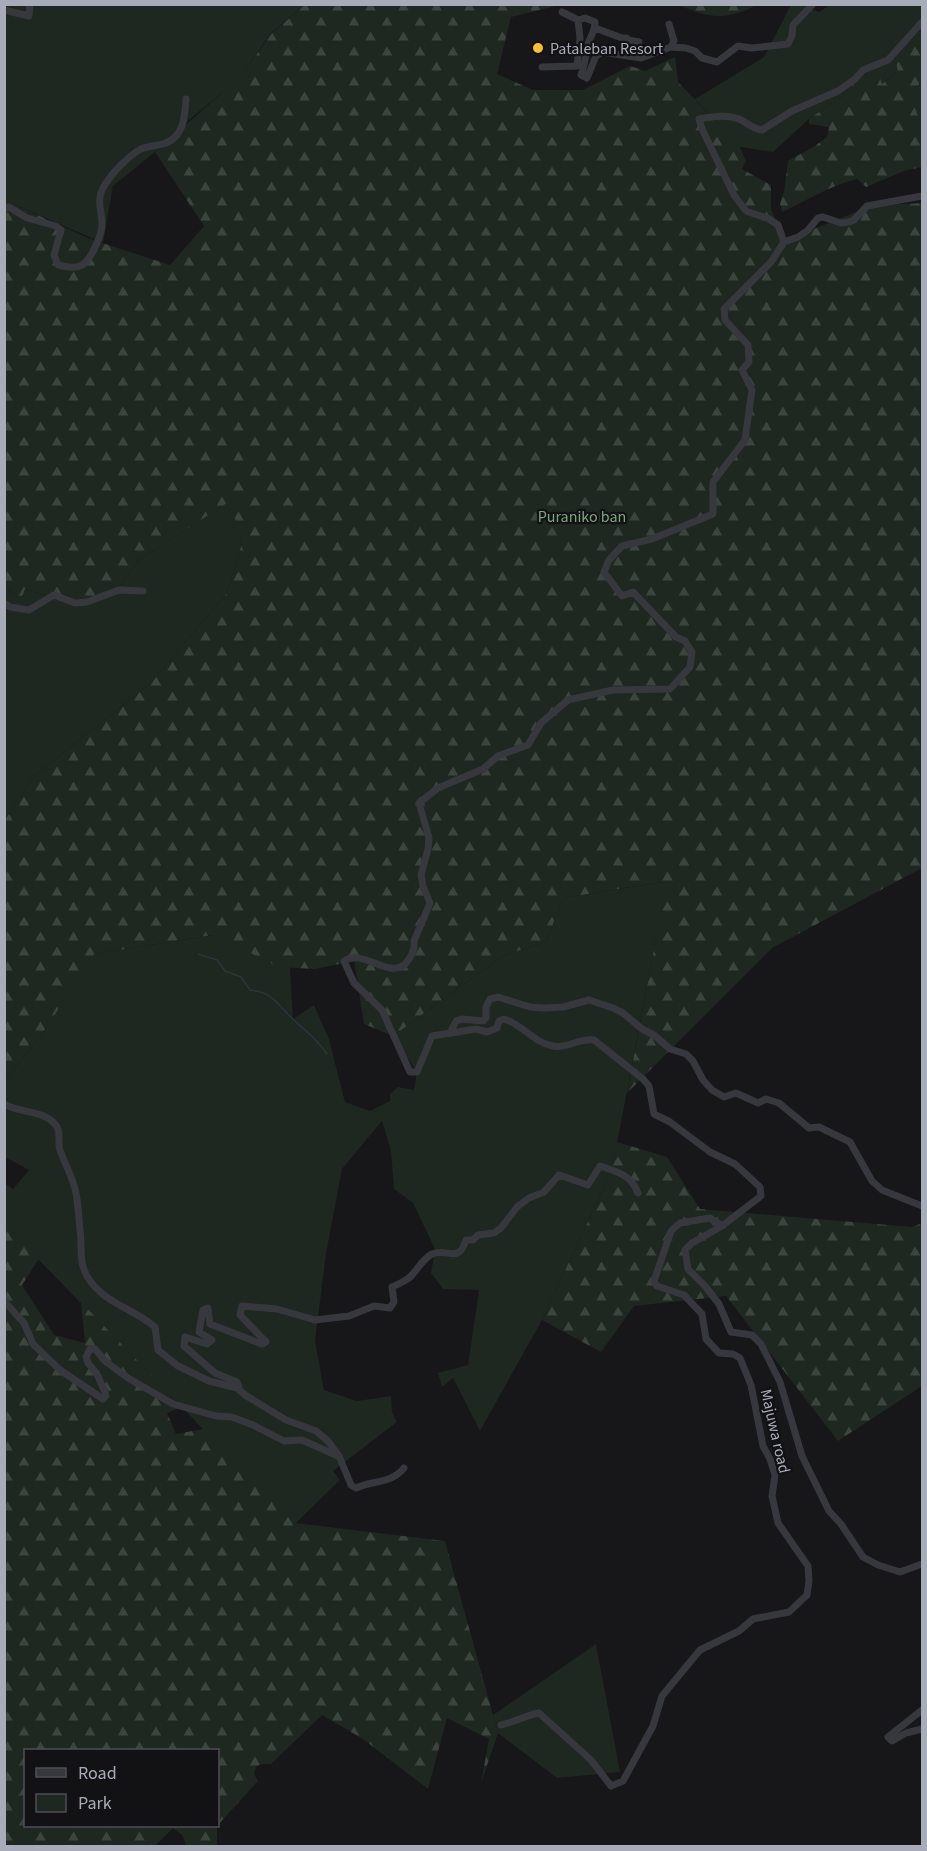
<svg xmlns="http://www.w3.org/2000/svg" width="927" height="1851" font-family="'Source Sans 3',sans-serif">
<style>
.green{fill:#1e2720}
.forest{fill:url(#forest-firs)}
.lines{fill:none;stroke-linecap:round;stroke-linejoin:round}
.stream{stroke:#2c353d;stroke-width:1.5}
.street{stroke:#37383e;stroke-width:7}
.poi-dot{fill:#fbbe2c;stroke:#121114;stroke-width:2}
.labels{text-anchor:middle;stroke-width:4.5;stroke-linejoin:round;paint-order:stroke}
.poi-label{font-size:16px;fill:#a8acb9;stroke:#121114;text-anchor:start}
.park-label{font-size:16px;fill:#7ea582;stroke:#121114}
.street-label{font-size:16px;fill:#a8acb9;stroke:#121114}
</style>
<defs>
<pattern id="forest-firs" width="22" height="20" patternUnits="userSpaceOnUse" patternTransform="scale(1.5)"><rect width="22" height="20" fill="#1e2720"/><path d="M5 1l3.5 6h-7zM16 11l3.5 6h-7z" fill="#3c443e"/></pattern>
</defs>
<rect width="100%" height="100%" fill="#171619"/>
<path class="green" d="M4 5H305L271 33 240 78 184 124 155 152 113 186 103 243 7 201 5 202Z
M791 5H801L819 12 830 5H922V27L916 33 898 72 882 84 864 71 843 96 809 119 773 152 740 147 695 99 764 57Z
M922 81V126L911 100 916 88Z
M231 500 242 543 227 593 151 683 34 776 5 820V587L21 600 25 589 75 603 116 592 138 561Z
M663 882 653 955 612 1170 542 1320 480 1431 453 1378 442 1387 438 1373 468 1365 479 1290 443 1289 431 1273 435 1249 413 1203 394 1189 391 1151 382 1121 342 1169 326 1254 315 1341 324 1390 357 1401 391 1396 392 1412 397 1422 333 1471 340 1480 295 1524 5 1225 4 1183 13 1189 29 1170 5 1157V1080L41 1036 93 954 214 935 279 966 290 967 293 1019 314 1005 329 1039 345 1102 370 1111 390 1101V1094L398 1087 414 1090 417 1072 393 1036 502 956 546 942 563 898Z
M596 1644 620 1772 557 1778 498 1733 493 1715Z"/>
<path class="forest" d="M564 4 511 17 497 74 533 90H583L630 66 645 71 675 57 678 82 739 145 746 161 742 169 771 185V209L784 241 871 206 922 203V868L772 948 627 1093 653 955 662 882 563 898 546 942 502 956 393 1036 364 1024 354 961 315 969 279 967 213 935 94 954 41 1036 5 1080V820L34 776 151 683 227 593 242 543 230 501 138 561 116 592 75 603 25 589 21 600 5 587V202L7 201 90 239 170 265 204 226 155 152 241 76 272 33 305 5Z
M679 5H756C727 21 708 18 679 5Z
M922 27V81L916 88 912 100 922 126V167L904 171 866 187 857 179C830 185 807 201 782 212L780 204 784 192 788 161 815 146 827 137 829 127 809 124V119L843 96 864 71 877 69 882 84 898 72 895 56Z
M617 1142 667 1157 700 1209 912 1227 922 1223V1386L838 1441 726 1296 634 1306 601 1352 542 1320 612 1170Z
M4 1221 40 1257 22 1285 54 1335 85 1343 81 1302 182 1407 167 1413 176 1434 204 1429 295 1523 445 1541 498 1733 481 1783 489 1739 447 1718 428 1789 363 1739 322 1715 271 1764H261L256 1767 254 1774 258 1781 218 1825V1750H26V1826H217V1846H186L183 1836 173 1828 155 1846H5Z"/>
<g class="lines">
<path class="stream" d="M198 954 217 960 225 971 241 977 250 990C275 993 278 1006 295 1021 308 1033 317 1039 327 1054"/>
<path class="street" d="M4 10 29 16 30 4
M562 12 578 20 585 18 595 22C595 30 592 34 589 41 586 53 585 64 581 75L587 78 596 56 602 52 641 58 671 47 686 48 695 51 702 58 717 62 738 46 752 48 788 44 792 36 793 25 813 4
M669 24 674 41 671 47
M595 28 622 38H627L628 40 639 42
M542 67 577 66 580 38 578 20
M4 208 9 207 27 218 56 226 61 230 54 255 58 265C80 271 87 266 96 245 99 239 102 231 102 223 102 211 96 201 103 188 110 175 128 156 141 149 148 146 156 146 163 144 184 138 185 116 186 99
M784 242 771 262 724 309 725 320 748 345 749 362 742 370 752 390 745 440 713 482V514L652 539 622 546 609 560 604 572 622 596 633 592 676 637 685 641 692 652 690 667 670 689 613 690 568 700 541 723 528 745 498 756 483 769 438 788 419 803 429 838 428 849 421 875 423 886 430 903 414 941C415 948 413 952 409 959 394 985 364 947 344 961L354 983 382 1010 410 1072H417L432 1036 476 1029 487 1032 497 1028 499 1021 504 1019C522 1024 534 1043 553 1046 567 1049 579 1038 594 1040L643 1079 649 1086 654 1114 670 1122 710 1152 735 1164 760 1187 761 1196 722 1226 692 1243 685 1250 688 1269 705 1286 719 1304 731 1332 752 1335 761 1344 780 1382 802 1456 829 1511 841 1524 863 1557 878 1565 900 1572 922 1564
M784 242 778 225 769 219 746 211 734 195 702 129 699 119C712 117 726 114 739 119 748 123 751 128 762 130L792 111 838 91 855 79 863 70 888 60 922 22
M784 242 798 237 808 230 818 218 823 217 841 223 849 222 854 220 867 206 922 196
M4 603 10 607 29 610 54 595 75 603 87 602 119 590 143 591
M450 1033 456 1021 462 1019 483 1021 486 1018V1007L490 999 498 997 530 1007 544 1008 563 1007 589 1000 613 1008 623 1013 642 1029 654 1035 670 1049 686 1054 693 1061 703 1080 712 1090 724 1097 736 1093 758 1103 766 1099 779 1103 809 1128 819 1127 850 1142 872 1181 882 1190 922 1206
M4 1104C19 1113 43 1110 55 1124 62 1131 57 1141 60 1150 65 1165 73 1177 76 1193 78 1205 79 1218 80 1230 83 1250 77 1264 91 1282 107 1304 136 1310 155 1327L158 1350 178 1366 209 1381 237 1388 245 1395 286 1420 316 1431 328 1441 339 1456 351 1485 356 1488C373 1480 391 1484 404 1468
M4 1301 24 1323 33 1344 60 1370 103 1399 106 1396 105 1392 97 1374 88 1363 86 1357 90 1349H95L105 1361 128 1378 173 1404 216 1416 232 1417 253 1425 284 1441 302 1440 338 1456
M237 1388 239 1386 237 1382 215 1373 184 1346 185 1337 207 1344 212 1340 199 1332 203 1310 208 1308 210 1324 262 1344 266 1342 240 1315 242 1306 277 1309 315 1320 349 1316 374 1306 390 1308 394 1302 392 1287C398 1284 404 1282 409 1278 417 1271 422 1259 432 1254 448 1247 458 1265 466 1240H473L478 1235 494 1233 501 1228 517 1207 529 1198 544 1192 559 1175 588 1185 600 1166C618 1172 631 1175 638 1193
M922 1710 888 1737 892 1741 906 1733 922 1729
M501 1725C515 1722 526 1715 539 1713L591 1760 611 1786 623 1781 653 1726 662 1696 700 1650 739 1631 753 1619 789 1612 807 1595 809 1581 808 1566 778 1523 772 1496 775 1475 770 1459 763 1446 751 1385 740 1358 733 1354 719 1353 706 1339 702 1314 684 1295 657 1286 654 1281 671 1231 680 1223 710 1218 722 1226"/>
</g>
<circle class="poi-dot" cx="538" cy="48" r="6"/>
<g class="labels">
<g class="poi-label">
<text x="550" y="54">Pataleban Resort</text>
</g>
<g class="park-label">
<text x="582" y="522">Puraniko ban</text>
</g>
<g class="street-label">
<text transform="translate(776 1431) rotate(77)" y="6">Majuwa road</text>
</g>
</g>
<rect width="927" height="1851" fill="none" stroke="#a8acb9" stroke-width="12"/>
<rect x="24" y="1749" width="195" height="78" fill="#121114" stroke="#4e4f56" stroke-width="1.5"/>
<rect x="36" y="1768" width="30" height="9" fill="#37383e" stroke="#4e4f56" stroke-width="1.5"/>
<text x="78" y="1779" font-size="18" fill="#a8acb9">Road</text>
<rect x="36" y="1794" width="30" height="18" fill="#1e2720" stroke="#4e4f56" stroke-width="1.5"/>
<text x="78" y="1809" font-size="18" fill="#a8acb9">Park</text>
</svg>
